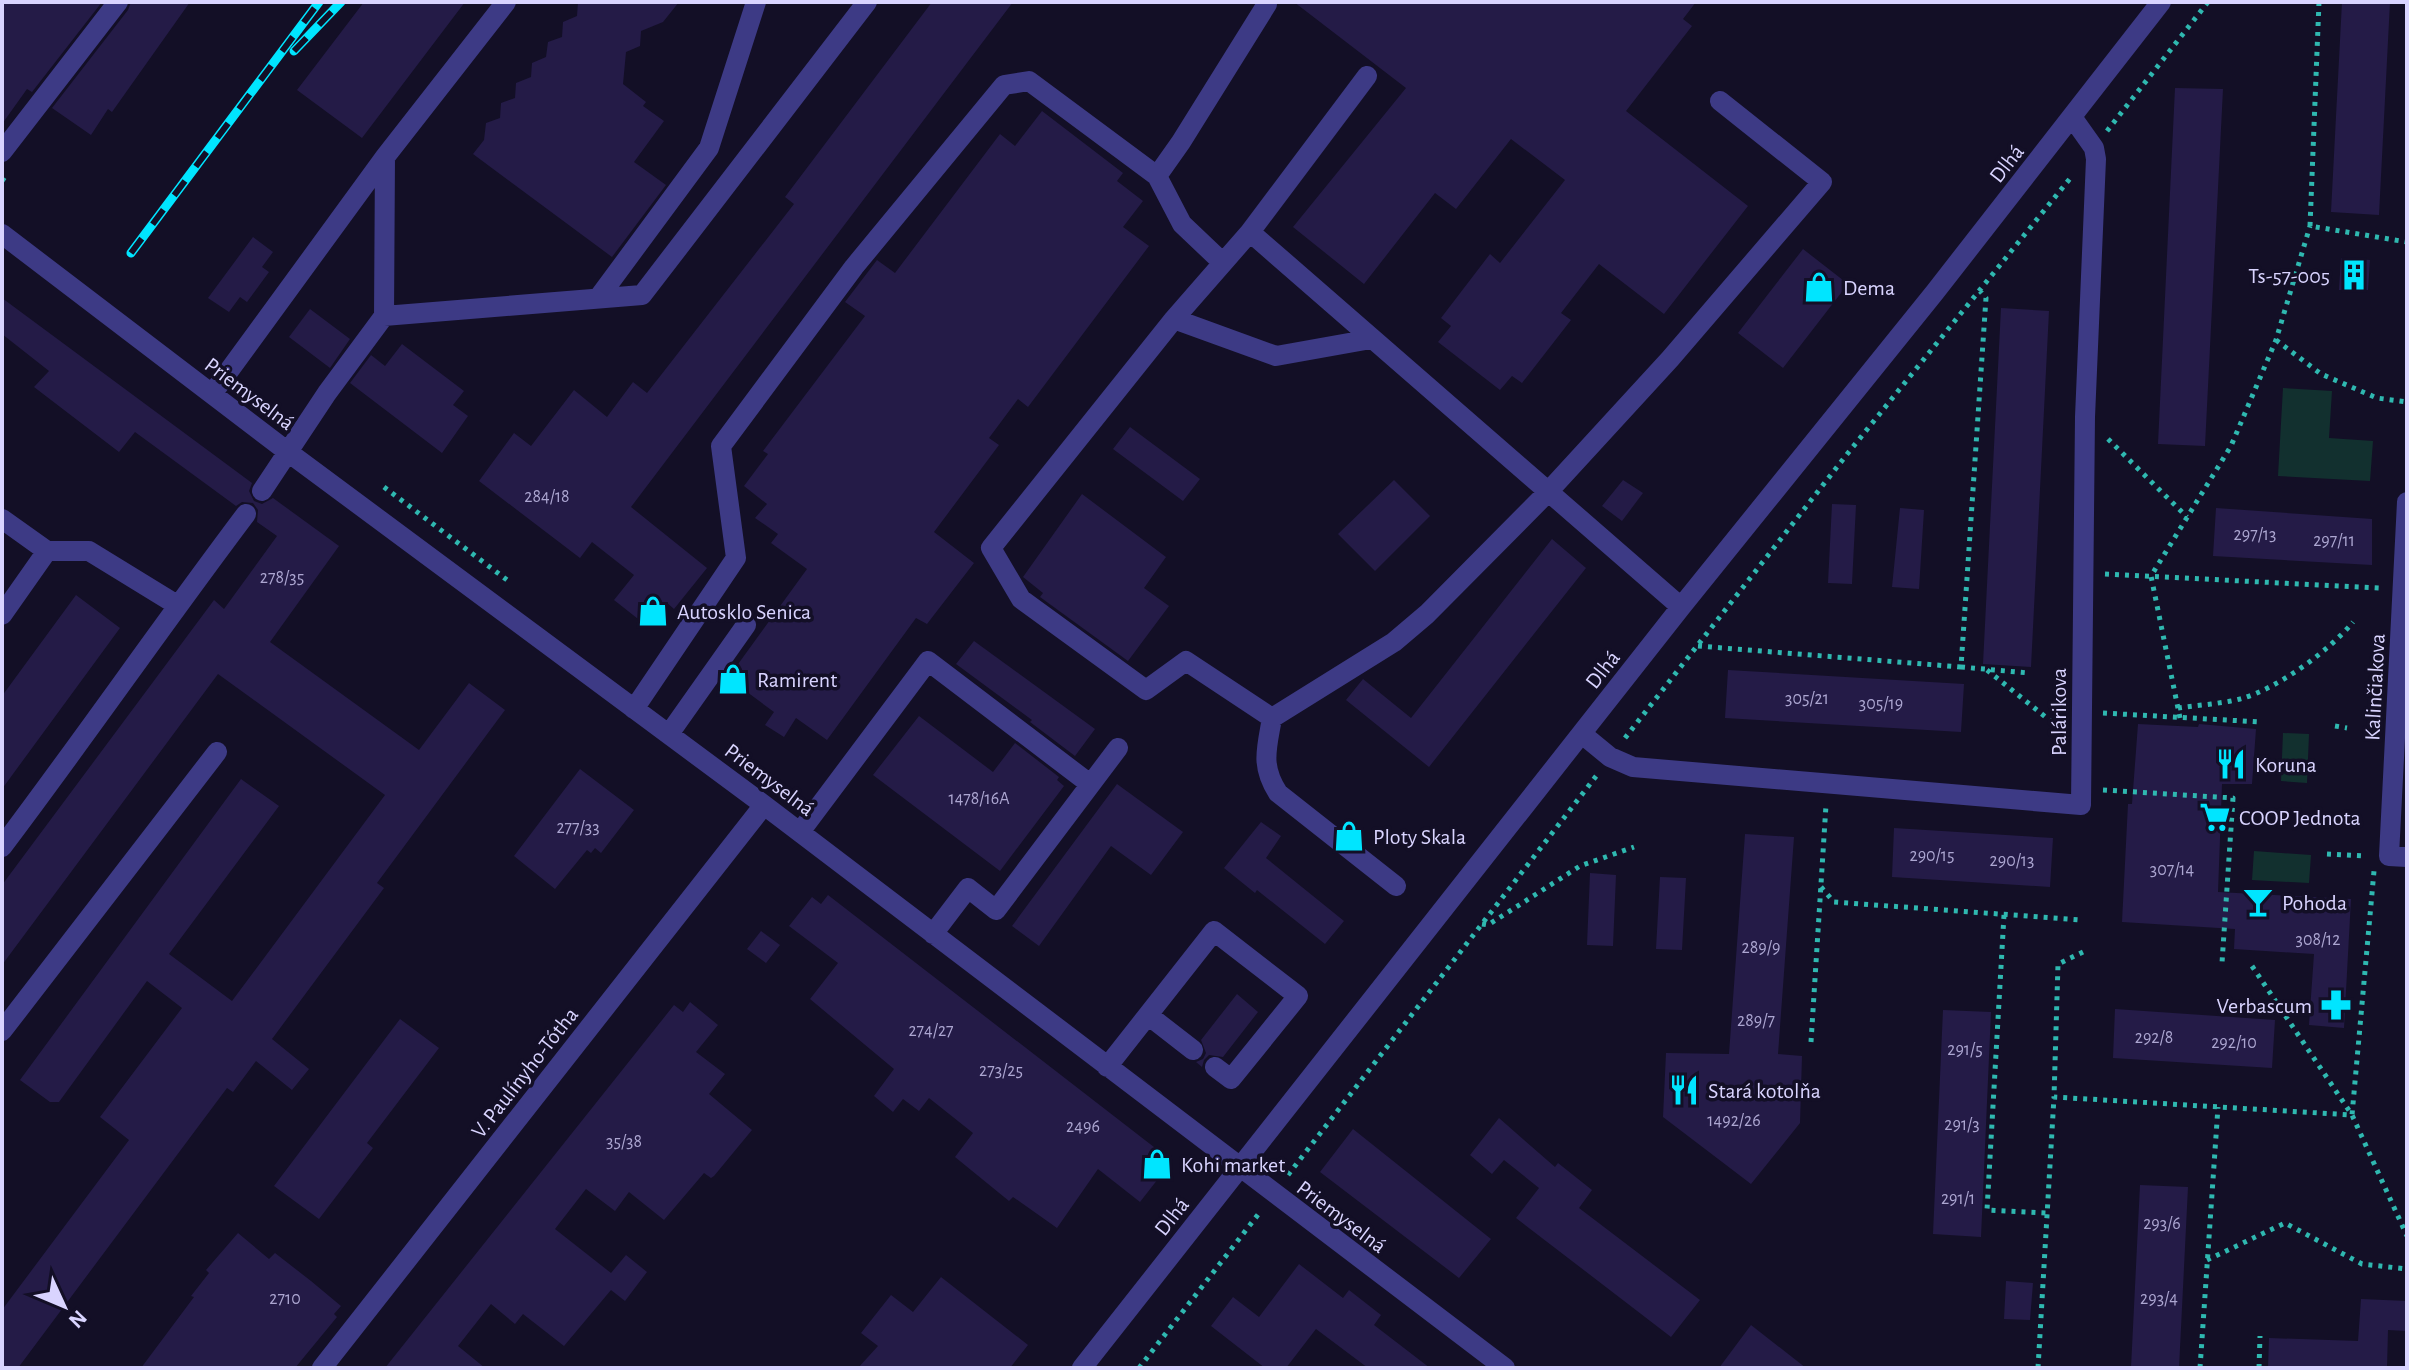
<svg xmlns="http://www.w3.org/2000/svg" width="2409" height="1370" font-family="'Alegreya Sans',sans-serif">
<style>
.green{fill:#12302f}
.building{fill:#241b47}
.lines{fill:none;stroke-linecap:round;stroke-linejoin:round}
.path{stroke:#2fb8b0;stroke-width:5;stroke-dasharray:4 6;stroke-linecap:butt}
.minor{stroke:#3d3a85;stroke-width:20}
.rail-casing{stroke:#00e5ff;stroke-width:9}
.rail{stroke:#130f26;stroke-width:6;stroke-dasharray:18;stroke-linecap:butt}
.labels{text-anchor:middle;stroke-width:7;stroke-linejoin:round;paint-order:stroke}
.number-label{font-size:18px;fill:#aca6d1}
.street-label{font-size:22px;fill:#d9d4ff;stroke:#130f26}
.poi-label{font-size:22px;fill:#d9d4ff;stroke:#130f26;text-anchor:start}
</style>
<rect width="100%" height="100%" fill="#130f26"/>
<path class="green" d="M2283 388 2332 391 2329 438 2373 441 2370 481 2278 476Z
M2283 733 2309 734 2307 783 2281 781Z
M2254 851 2311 855 2309 883 2252 880Z"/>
<path class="building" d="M2 2H102L32 92 27 89 2 124Z
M131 2H190L112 112 108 109 91 135 52 108 128 10Z
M364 2H465L362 138 297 90Z
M578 2H679L663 22 641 31 640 46 626 52 623 84 646 102 643 106 664 121 634 162 666 185 612 257 473 154 484 140 486 123 500 118 501 103 515 98 516 83 531 77 532 63 546 57 548 42 562 37 563 22 577 16Z
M932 2H1013L631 507 707 568 674 609 666 602 647 626 614 600 634 575 592 542 580 558 479 481 514 433 531 446 574 390 607 417 633 382 647 393 794 204 785 197Z
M1294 2H1696L1683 19 1692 26 1626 111 1748 206 1664 314 1599 264 1561 313 1571 320 1522 383 1512 376 1500 390 1438 342 1451 326 1441 318 1490 254 1500 263 1565 180 1511 139 1456 209 1435 193 1364 284 1293 227 1406 88Z
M2342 2H2390L2379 215 2331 212Z
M2175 88 2223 89 2205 446 2158 444Z
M1042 111 1123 173 1117 181 1143 201 1123 227 1149 246 1028 407 1018 399 989 438 999 445 934 532 974 563 927 624 916 618 827 740 796 718 784 737 765 725 774 712 728 678 807 569 771 543 778 534 755 518 767 504 744 486 768 454 763 451 865 316 845 302 877 260 895 273 1000 134 1015 146Z
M253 237 273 252 262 267 269 272 247 302 240 297 229 312 208 298Z
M1803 249 1848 284 1783 368 1738 333Z
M2341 258 2370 260 2368 290H2339Z
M2 298 252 483 249 491 254 501 262 504 273 498 339 546 270 642 419 750 469 683 505 710 377 883 384 888 272 1039 309 1069 292 1090 256 1061 233 1092 227 1088 18 1368H2V1310L129 1140 100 1117 182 1008 147 981 59 1102H50L20 1080 241 779 279 806 169 954 232 1001 385 795 218 674 2 965V885L214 600 224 609 277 536 257 522 258 510 253 503 242 502 236 506 135 432 119 452 34 387 49 371 2 334Z
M2001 308 2049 311 2031 667 1983 664Z
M310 309 350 339 330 368 289 337Z
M402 344 464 391 453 405 468 416 442 453 350 383 371 355 385 366Z
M1130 427 1200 479 1183 501 1113 449Z
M1394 480 1430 516 1375 571 1338 534Z
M1623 480 1643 493 1622 521 1602 506Z
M1082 494 1166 557 1144 588 1169 606 1128 661 1040 597 1043 593 1023 577Z
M1832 504 1856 505 1852 584 1828 583Z
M1900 508 1924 510 1919 589 1892 587Z
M2216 508 2372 519V565L2213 556Z
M1552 539 1586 568 1429 767 1346 700 1363 679 1411 718Z
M76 595 120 628 2 789V696Z
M974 641 1095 729 1075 756 1030 722 1032 720 956 664Z
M1728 670 1964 684 1961 732 1725 718Z
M919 716 993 772 1015 743 1059 777 1057 780 1064 786 1000 871 873 775Z
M2138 724 2198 727 2199 724 2256 729 2252 784H2222L2218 892 2351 899 2344 1028 2309 1025 2314 954 2234 949 2235 929 2122 922 2128 804H2132Z
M580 769 634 810 601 853 595 848 591 853 587 850 555 889 514 856Z
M1117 784 1183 832 1151 875 1111 846 1039 946 1012 926Z
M1261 822 1281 836 1266 858 1344 921 1325 944 1257 890 1255 893 1224 868Z
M1894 828 2053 838 2050 887 1892 877Z
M1745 834 1794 837 1778 1054 1802 1056 1800 1123 1751 1184 1663 1117 1666 1053 1729 1054Z
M1590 873 1616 875 1613 946 1587 945Z
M1660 877 1686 878 1682 950 1656 949Z
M828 895 1172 1161 1140 1202 1098 1169 1057 1228 1013 1197 1009 1201 955 1157 973 1133 929 1098 919 1111 903 1099 893 1112 874 1096 894 1069 810 999 838 963 789 926 812 897 821 904Z
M761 931 780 945 766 963 747 949Z
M1237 994 1258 1012 1223 1057 1209 1055 1204 1060 1202 1067 1196 1062 1203 1059 1206 1053 1201 1040Z
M690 1002 718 1025 696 1052 725 1074 709 1094 752 1130 714 1176 711 1178 704 1173 664 1220 629 1192 615 1211 586 1189 555 1229 611 1273 626 1255 647 1272 625 1301 611 1290 564 1346 523 1314 515 1324 491 1304 458 1346 485 1368H385L674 1005 683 1012Z
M2115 1009 2275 1020 2272 1068 2113 1058Z
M1943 1010 1991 1012 1981 1237 1933 1234Z
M400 1019 439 1048 367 1143 373 1148 319 1219 274 1186Z
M1499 1118 1555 1167 1558 1163 1592 1190 1579 1208 1700 1300 1671 1337 1516 1218 1539 1188 1504 1160 1492 1174 1470 1155Z
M1353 1129 1491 1239 1459 1278 1320 1172Z
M2140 1185 2188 1187 2179 1368H2131Z
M238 1233 269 1259 275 1253 311 1281 341 1306 334 1314 337 1317 295 1368H141L194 1297 191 1296 209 1273 206 1270Z
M1299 1264 1343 1298 1349 1290 1381 1315 1374 1325 1430 1368H1368L1316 1329 1286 1368H1265L1211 1326 1233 1297 1259 1317Z
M941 1277 1028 1345 1010 1368H858L878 1346 861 1333 891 1295 913 1312Z
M2006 1281 2033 1283 2030 1320 2004 1319Z
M2361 1299 2407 1301V1331L2388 1330 2387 1368H2268L2269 1338 2358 1341Z
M1751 1325 1806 1368H1719Z"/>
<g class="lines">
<path class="path" d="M2319 2 2310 226 2407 242
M2107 131 2208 2
M2 179 5 181
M2276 340 2321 374 2377 398 2407 402
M2108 439 2187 517
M384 487 511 583
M2105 574 2379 588
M1698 646 1961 667 1986 298 1980 291
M1961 667 2029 673
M1987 670 2058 727
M2178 708C2198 705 2220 704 2240 699 2277 689 2329 651 2353 622
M2103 713 2261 722
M2180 718 2151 576 2231 446 2276 340 2310 226
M2335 726 2347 728
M1625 738 1848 453 2072 176
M2103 790 2233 798 2222 963
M2327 854 2366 856
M1821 887 1834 902 2082 920
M2004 915 1987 1210 2046 1213
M1482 924 1488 925 1580 866 1634 847
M2083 952 2058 964 2054 1097 2352 1115 2374 871
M2252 966 2352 1115 2407 1236
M1811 1042 1826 805
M1288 1175 1597 775
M2207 1260 2285 1223 2362 1264 2407 1269
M1139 1368 1260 1212
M2038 1368 2054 1097
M2200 1368 2218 1107
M2259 1368 2260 1336"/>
<path class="minor" d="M1367 76 1250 232 1681 607
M2 152 118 2
M1157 176 1181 142 1267 4
M1250 232 1174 319 991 548 1021 599 1146 690 1186 661 1272 718 1394 642 1427 614 1547 493 1670 359 1822 182 1720 101
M2 234 288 452 764 805 1505 1368
M599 297 709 148 756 2
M384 316 385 157 506 2
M1174 319 1276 356 1371 339
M212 394 385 157
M262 491 327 393 384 316 642 295 867 2
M2407 502 2389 856 2407 857
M2 519 47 551
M2 615 47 551H89L177 605
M634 709 736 558 721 446 854 267 1004 85 1029 81 1157 176 1182 224 1222 262
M1272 718C1267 748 1260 765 1278 793L1396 886
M669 734 746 625
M1582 734 1610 757 1633 767 2081 805 2085 417 2096 159 2094 148 2072 117
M800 832 928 661 1090 784
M2 847C85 737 163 624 246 514
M933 934 968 888 996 910 1118 748
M1148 1015 1193 1050
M2 1031 217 752
M1107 1067 1214 931 1298 996 1231 1079 1215 1067
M322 1368 764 805
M1082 1368 1681 607 1935 292 2161 2"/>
<g class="rail-casing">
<path id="rail" d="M294 51 341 2
M131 253 319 2"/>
</g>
<use href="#rail" class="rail"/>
</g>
<defs>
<g id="building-bare" transform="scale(2.4)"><path d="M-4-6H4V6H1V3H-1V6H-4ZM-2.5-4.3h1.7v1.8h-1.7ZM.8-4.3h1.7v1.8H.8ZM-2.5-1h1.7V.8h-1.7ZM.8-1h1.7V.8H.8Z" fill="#00e5ff" stroke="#130f26" stroke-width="2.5" paint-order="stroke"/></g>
<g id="shop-bare" transform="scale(2.4)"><path d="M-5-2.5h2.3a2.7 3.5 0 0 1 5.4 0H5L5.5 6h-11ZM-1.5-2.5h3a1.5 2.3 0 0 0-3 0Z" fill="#00e5ff" stroke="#130f26" stroke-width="2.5" paint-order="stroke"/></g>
<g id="restaurant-bare" transform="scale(2.4)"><path d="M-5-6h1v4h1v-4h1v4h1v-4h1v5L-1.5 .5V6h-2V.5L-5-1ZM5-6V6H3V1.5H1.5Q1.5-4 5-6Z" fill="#00e5ff" stroke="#130f26" stroke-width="2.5" paint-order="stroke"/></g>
<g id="supermarket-bare" transform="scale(2.4)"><path d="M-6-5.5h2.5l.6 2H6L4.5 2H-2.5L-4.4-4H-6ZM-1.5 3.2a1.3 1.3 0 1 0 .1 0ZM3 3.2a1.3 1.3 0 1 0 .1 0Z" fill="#00e5ff" stroke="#130f26" stroke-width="2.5" paint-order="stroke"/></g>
<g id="bar-bare" transform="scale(2.4)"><path d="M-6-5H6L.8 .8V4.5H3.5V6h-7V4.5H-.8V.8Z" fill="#00e5ff" stroke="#130f26" stroke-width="2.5" paint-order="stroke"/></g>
<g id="pharmacy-bare" transform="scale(2.4)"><path d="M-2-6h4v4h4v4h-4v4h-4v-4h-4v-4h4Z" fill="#00e5ff" stroke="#130f26" stroke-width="2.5" paint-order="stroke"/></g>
</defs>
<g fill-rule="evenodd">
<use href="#building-bare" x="2354" y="275"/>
<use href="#shop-bare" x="1819" y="287"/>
<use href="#shop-bare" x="653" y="611"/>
<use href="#shop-bare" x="733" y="679"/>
<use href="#restaurant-bare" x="2231" y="764"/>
<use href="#supermarket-bare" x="2215" y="817"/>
<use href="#shop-bare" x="1349" y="836"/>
<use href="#bar-bare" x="2258" y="902"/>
<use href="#pharmacy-bare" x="2336" y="1005"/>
<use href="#restaurant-bare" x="1684" y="1090"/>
<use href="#shop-bare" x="1157" y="1164"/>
</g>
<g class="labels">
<g class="number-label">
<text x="547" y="502">284/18</text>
<text x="2255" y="540">297/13</text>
<text x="2334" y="546">297/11</text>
<text x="282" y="583">278/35</text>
<text x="1807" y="704">305/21</text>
<text x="1881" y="709">305/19</text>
<text x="979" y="804">1478/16A</text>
<text x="578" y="833">277/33</text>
<text x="1932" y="861">290/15</text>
<text x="2012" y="866">290/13</text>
<text x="2172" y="875">307/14</text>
<text x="2318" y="945">308/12</text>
<text x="1761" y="953">289/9</text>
<text x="1756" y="1026">289/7</text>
<text x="931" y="1036">274/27</text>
<text x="2154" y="1043">292/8</text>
<text x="2234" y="1048">292/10</text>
<text x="1965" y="1055">291/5</text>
<text x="1001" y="1076">273/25</text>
<text x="1734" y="1126">1492/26</text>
<text x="1962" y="1130">291/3</text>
<text x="1083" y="1132">2496</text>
<text x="624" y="1147">35/38</text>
<text x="1958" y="1204">291/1</text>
<text x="2162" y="1229">293/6</text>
<text x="285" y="1304">2710</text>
<text x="2159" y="1304">293/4</text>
</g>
<g class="street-label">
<text transform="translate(2006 163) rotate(-52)" y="8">Dlhá</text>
<text transform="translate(250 393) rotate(37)" y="8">Priemyselná</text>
<text transform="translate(1602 669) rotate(-52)" y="8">Dlhá</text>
<text transform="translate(2374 687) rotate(-87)" y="8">Kalinčiakova</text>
<text transform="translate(2058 712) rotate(-90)" y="8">Palárikova</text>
<text transform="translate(770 779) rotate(37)" y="8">Priemyselná</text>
<text transform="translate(524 1072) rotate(-52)" y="8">V. Paulínyho-Tótha</text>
<text transform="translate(1171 1216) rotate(-52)" y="8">Dlhá</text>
<text transform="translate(1342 1216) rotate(37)" y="8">Priemyselná</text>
</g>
<g class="poi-label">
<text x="2330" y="283" text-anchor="end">Ts-57-005</text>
<text x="1843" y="295">Dema</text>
<text x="677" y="619">Autosklo Senica</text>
<text x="757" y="687">Ramirent</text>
<text x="2255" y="772">Koruna</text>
<text x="2239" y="825">COOP Jednota</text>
<text x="1373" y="844">Ploty Skala</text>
<text x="2282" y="910">Pohoda</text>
<text x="2312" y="1013" text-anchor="end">Verbascum</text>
<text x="1708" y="1098">Stará kotolňa</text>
<text x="1181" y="1172">Kohi market</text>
</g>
</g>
<rect width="2409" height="1370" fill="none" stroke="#d9d4ff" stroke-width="8"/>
<g transform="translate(64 1306) rotate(134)" stroke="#130f26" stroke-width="6" paint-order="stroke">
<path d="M0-6L14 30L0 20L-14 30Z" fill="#d9d4ff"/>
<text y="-12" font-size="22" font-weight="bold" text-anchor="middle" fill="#d9d4ff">N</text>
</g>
</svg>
